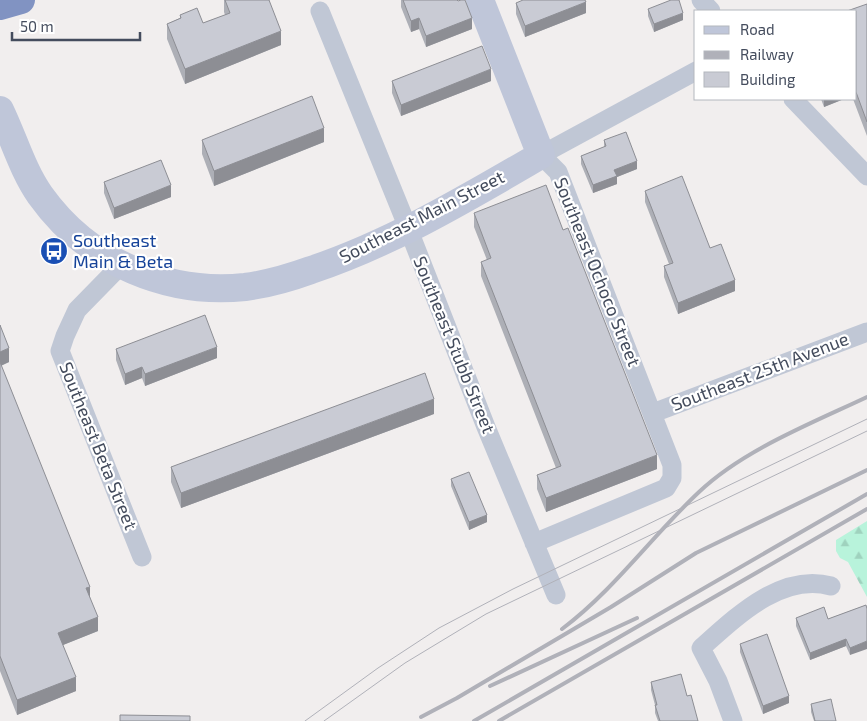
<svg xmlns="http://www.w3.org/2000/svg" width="867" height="721" font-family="'Exo 2',sans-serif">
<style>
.forest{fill:url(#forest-firs)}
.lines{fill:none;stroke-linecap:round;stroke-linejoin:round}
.street{stroke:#c0c7d5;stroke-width:19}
.secondary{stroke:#bfc6d9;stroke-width:28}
.highway{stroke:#8193c2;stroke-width:28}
.tram{stroke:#b0b1b9;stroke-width:1}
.rail{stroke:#b0b1b9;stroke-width:4}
.wall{fill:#adafb6}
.shaded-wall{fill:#8d8e94}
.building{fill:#c9cbd4;stroke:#8d8e94}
.labels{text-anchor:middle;stroke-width:4.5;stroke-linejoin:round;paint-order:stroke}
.street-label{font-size:18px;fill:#444c5d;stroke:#fff}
.transit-label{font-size:18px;fill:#164399;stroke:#fff;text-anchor:start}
</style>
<defs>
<pattern id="forest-firs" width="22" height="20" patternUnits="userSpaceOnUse" patternTransform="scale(1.25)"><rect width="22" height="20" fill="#b8f3db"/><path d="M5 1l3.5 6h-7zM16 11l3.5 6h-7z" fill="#9fd2be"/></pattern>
</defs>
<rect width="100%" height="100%" fill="#f1eeee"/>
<path class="forest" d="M867 521V597L848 562 840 558 836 551V540Z"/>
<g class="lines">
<path class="street" d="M701 0 711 11
M320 11 408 228 486 427 556 595
M793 99 867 176
M121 265 77 310 65 336 60 351 142 557
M653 413 867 332
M534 543 666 488 672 478V465L558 172 541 155 696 71
M733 721 718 681 701 648C735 618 781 572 831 586"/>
<path class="secondary" d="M0 110C14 139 22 169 40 195 65 230 95 254 133 270 168 285 207 291 245 287 268 284 289 278 311 270 392 243 467 198 541 155L480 0"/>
<path class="highway" d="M0 6 21 0"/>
<path class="tram" d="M305 721 378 668 439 628 513 589 867 419
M324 721 405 663 486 614 867 431"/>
<path class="rail" d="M562 629C614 590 652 536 699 492 743 450 812 423 867 397
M490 686 637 618
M421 717 457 698 611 607 696 553 867 470
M474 721 867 494
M499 721 867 509"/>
</g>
<path class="wall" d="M224 0H269L281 45 185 84 167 39V24L180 18V15L203 23 225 15 224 12Z
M401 0H457L472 29 426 47 419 29 411 32 401 7Z
M516 3 586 13 525 37 516 14Z
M867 4V136L853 99H856V11Z
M648 9 683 20 654 32 648 16Z
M392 81H491L401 116 392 93Z
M821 99H844L824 107Z
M202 140 324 142 214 186 202 154Z
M604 140 637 169 617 177V184L593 193 581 164V156L604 147Z
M104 182 171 197 114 219 104 193Z
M645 191 710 248 735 291 678 314 664 277V266L669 264 645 202Z
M474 213 657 469 546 512 537 489V475L556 468 481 276V262L487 260 474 227Z
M0 325 9 362 1 366 90 597 98 631 63 645 76 691 17 715 0 671Z
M116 349 217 358 145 386 142 378 125 385 116 360Z
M434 414 181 508 171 482V467Z
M451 479 487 522 469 530 451 486Z
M866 605 850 655 846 646 810 660 796 626V618L828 619Z
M740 644 789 703 763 714 740 652Z
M651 682 687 696 698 721H658L655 713V705L651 690Z
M811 704 836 721H814L811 712Z"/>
<path class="shaded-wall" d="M586 2V13L525 37V26Z
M683 13V20L654 32V24Z
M419 18V29L411 32V21Z
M472 18V29L426 47V36Z
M281 31V45L185 84V69Z
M491 69V81L401 116V105Z
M824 99H844L824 107Z
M324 128V142L214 186V171Z
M637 161V169L617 177V184L593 193V185L614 170Z
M171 185V197L114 219V208Z
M735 280V291L678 314V303Z
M217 347V358L145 386V374Z
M9 348V362L0 366V352Z
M142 367V378L125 385V374Z
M434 399V414L181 508V493Z
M657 455V469L546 512V498Z
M487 515V522L469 530V522Z
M90 587V602L86 588Z
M98 617V631L58 647V633Z
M846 639V646L810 660V653Z
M867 641V649L850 655V648Z
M76 677V691L17 715V700Z
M789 696V703L763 714V706Z"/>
<path class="building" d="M225 0H269L281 31 185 69 167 24 181 18 180 15 197 8 203 23 230 13Z
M403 0H457L458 1 461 0H465L472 18 426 36 419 18 411 21Z
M523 0H585L586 2 525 26 516 3Z
M671 0H679L683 13 654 24 648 9Z
M867 4V122L856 92V11H847Z
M482 46 491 69 401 105 392 81Z
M312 96 324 128 214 171 202 140Z
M626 132 637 161 614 170 617 176 593 185 581 156 606 146 604 140Z
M161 160 171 185 114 208 104 182Z
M682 176 710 248 721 244 735 280 678 303 664 266 673 263 645 191Z
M546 185 563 230 568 228 657 455 546 498 537 475 561 466 481 262 491 258 474 213Z
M205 315 217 347 145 374 142 367 125 374 116 349Z
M0 325 9 348 0 352Z
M0 362 90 587 86 588 98 617 58 633 76 677 17 700 0 656Z
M425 373 434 399 181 493 171 467Z
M469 472 487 515 469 522 451 479Z
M866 605 867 609V641L850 648 846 639 810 653 796 618 824 607 828 619Z
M767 634 789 696 763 706 740 644Z
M681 674 687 696 691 695 698 721H660L655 705H657L651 682Z
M831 699 836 721H815L811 704Z
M120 715 190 716V721H120Z"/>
<defs>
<g id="bus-disc" transform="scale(1.4375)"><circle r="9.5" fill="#1a4fb4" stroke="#fff"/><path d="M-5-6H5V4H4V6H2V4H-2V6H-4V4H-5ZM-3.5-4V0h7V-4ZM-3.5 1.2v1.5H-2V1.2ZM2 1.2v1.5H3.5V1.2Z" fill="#fff"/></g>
</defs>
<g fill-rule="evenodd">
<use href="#bus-disc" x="54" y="251"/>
</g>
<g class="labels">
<g class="street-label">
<text transform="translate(422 217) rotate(-27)" y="6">Southeast Main Street</text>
<text transform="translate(597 272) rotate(68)" y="6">Southeast Ochoco Street</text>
<text transform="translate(454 345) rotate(68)" y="6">Southeast Stubb Street</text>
<text transform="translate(760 372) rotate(-21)" y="6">Southeast 25th Avenue</text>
<text transform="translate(98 446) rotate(68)" y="6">Southeast Beta Street</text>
</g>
<g class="transit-label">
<text x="73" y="247">Southeast<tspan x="73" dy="21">Main &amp; Beta</tspan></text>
</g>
</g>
<rect x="694" y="10" width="162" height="90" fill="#ffffff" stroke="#b4b7be"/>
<rect x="704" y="26" width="25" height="8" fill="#bfc6d9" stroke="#b4b7be"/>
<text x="740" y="35" font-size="15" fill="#444c5d">Road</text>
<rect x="704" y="51" width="25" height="8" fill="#b0b1b9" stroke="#b4b7be"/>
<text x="740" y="60" font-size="15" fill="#444c5d">Railway</text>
<rect x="704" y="72" width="25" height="15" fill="#c9cbd4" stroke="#b4b7be"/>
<text x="740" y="85" font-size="15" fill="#444c5d">Building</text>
<path d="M12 32v8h128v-8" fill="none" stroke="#444c5d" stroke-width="2.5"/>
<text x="20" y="32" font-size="15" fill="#444c5d" stroke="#ffffff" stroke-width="4" paint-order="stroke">50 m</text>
</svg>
